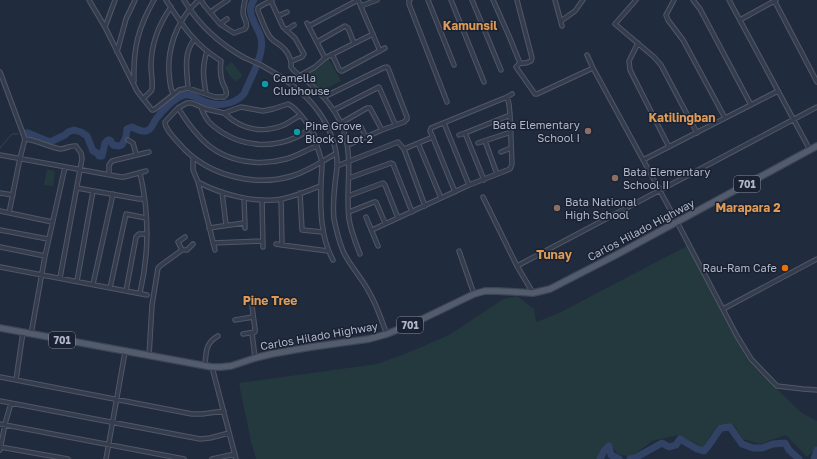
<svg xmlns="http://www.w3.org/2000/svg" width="817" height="459" font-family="'Golos Text',sans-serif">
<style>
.green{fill:#23393e}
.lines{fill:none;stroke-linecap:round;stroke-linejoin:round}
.stream{stroke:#314264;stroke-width:1}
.river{stroke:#314264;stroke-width:7}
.street-casing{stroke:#505768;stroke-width:5.5}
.primary-casing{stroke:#3e4656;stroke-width:8}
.street{stroke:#353d4d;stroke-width:3.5}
.primary{stroke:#525c6d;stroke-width:5.5}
.culture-dot{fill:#0f9aa8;stroke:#1a2232;stroke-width:1.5}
.education-dot{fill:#8d6e63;stroke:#1a2232;stroke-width:1.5}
.food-dot{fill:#e8710a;stroke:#1a2232;stroke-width:1.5}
.labels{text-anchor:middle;stroke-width:3;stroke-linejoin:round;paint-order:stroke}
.shield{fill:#1a2232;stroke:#838a9c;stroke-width:1}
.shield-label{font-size:10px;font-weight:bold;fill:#b0b7c9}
.poi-label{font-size:11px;fill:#b0b7c9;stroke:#1a2232;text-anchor:start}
.street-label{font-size:11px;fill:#b0b7c9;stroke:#1a2232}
.neighbourhood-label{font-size:12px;font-weight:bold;fill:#dd9b57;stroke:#1a2232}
</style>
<rect width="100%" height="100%" fill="#202b3d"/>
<path class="green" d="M328 59 330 61 341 81 319 92 306 79V76L318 69 326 60Z
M232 62 243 76 235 82 224 68Z
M47 169 55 171 53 186 44 185Z
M687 246 748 361 802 413 817 421V448L807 457 786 435 760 444 743 439 734 425 720 424 710 436 707 446 702 449 696 443 678 435 652 441 631 457 617 454 610 442 599 453 597 459H256L251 442 239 383 377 364 405 354 449 335 503 299 517 296 534 309 536 322 557 314Z"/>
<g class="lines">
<path class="stream" d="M0 148 12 134H18"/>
<path class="river" d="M24 133H28L50 142 65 135 68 132 74 130 81 132 87 136 93 151 97 153 99 156H102L105 143 108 140H110L113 145 119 146 122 145 126 137 127 129 132 127C136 129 141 132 146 131 152 130 153 123 156 119 161 112 175 97 184 95 191 94 195 97 201 100 215 107 233 106 244 94 250 79 265 54 261 38 258 26 244 12 254 0
M600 459 604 451 609 446 611 455 619 459
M630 459 635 458 662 443 669 447 676 445 680 439 697 449 704 451C712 443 714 436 721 428L730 427 742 444 753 448H762L773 444 785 443 789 450 799 459
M814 459 817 450"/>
<g class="street-casing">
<path id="street" d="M89 0 105 27 137 91 152 110H153L155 109 179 90 188 88 215 97H224C226 95 227 94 226 91 226 88 223 85 222 81 220 74 220 68 221 61 194 44 183 26 166 0
M184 0C198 24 220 44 245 58 250 60 256 63 261 65 282 77 304 91 318 111 329 125 338 149 337 167 335 184 332 202 334 219 336 229 339 241 343 251 350 266 362 278 369 292 377 305 381 320 387 334
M201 0 204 5 220 24 234 33 245 29C249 23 244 20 243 13 243 8 244 4 245 0
M272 0 259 7 258 8V11C262 20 265 30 270 37 273 41 277 43 280 45 287 50 292 59 291 67 295 73 301 76 307 81 321 93 333 106 341 123 355 157 345 186 349 219 351 232 356 243 360 254
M358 0 380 51
M410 0 409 1V4L447 102
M428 0 454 65
M451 0 484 82
M472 0 501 70
M493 0 509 36 520 63 516 67 535 94H537L593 68
M517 0 532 58 531 61C527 63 524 64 520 63
M555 0 562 26
M636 0 615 24 654 57 661 65 697 133
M674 0 666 15 668 20 683 40 725 118
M693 0 700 9 751 105
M729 0 810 150
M774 0 817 82
M271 1 283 27 295 38 304 54 302 57 292 61
M361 6 377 0
M211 12 216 8 228 0
M278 16 287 12
M740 20 776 0
M561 21 575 11 583 0
M307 23 325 58
M220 24 227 19
M309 26 358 0
M105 27 115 0
M286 30 294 25
M317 42 345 26 348 28 354 43
M638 43 629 61 630 70 669 147
M117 52 126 19 135 0
M332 54 339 69 341 71H342L385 48
M587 55 593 68 677 222 737 336 751 359 777 386 803 389 817 390
M0 72 25 139 20 158 9 213
M134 81C133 48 138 28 154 0
M290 83 301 75 315 67 325 58 373 34
M188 88C187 72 183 53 194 40
M206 93C203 77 202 67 207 51
M173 94C172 91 170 86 170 82 165 52 176 20 199 0
M324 97 383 68 387 67 388 68 407 117V119L404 122 382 130 348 145
M143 99 151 91 152 89C153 81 151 74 151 66 151 45 159 24 171 7
M201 107C206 121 211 125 223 133 246 147 273 148 297 137 302 135 306 131 310 128
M178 108C197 138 215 159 252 162 263 163 275 162 286 159 297 156 306 150 317 146
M334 110 379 87 395 124
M224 113C242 130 261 134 284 125 290 122 295 118 301 115
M341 123 367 108H370L382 130
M444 123 469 185
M361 127 366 137
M465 133 484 180
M459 135 465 133 510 115
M25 139C37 140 48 147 60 149 66 149 70 145 76 146L81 153 82 159 60 278
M128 140 133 143 136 154
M485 141 497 174
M418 143 441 198
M478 143 511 132
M404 149 433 137
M501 152 511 148
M0 155 121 177H124L146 171
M193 157V170L198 182 215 250
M643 160 778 91
M337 166 398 142 404 149 425 206
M140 173C149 212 149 254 140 293
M109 174V165L112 161 149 152
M349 178 391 163 393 164 412 212
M198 182C220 194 256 204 282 199 295 196 308 191 320 186
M77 188 139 199H144
M222 192 226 225
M455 192 431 133 430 131 431 128 507 97 512 94
M0 193 13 195
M300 193 302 230 322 232
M348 196 383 183 385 185 398 218
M483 197 517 266 533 293
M244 198 245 228
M281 199 282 245
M262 200 263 247
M0 211 52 222
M349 212 374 202H376L385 223
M366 217 378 246
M209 228 244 223
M0 230 48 239
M372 230 469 185 510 169 512 164 510 115 509 104 507 97
M213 243 263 241
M276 244 282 245 328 251
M0 247 45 256
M182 250 178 242 185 237
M459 251 474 294
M333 260C321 238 320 211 321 185 321 178 322 171 322 164 322 160 320 156 319 152 317 147 316 141 315 137 311 127 297 108 288 104L273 109 263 111 241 107 224 113 206 109 192 103H187L178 108 165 122C165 130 178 142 184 149 211 176 255 187 292 176 308 171 321 162 335 154
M517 266 817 107
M0 267 147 295
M77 281 93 191
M93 284 113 194
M110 288 126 214 146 218
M126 291 136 237 139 234H147
M723 309 817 259
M235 320 253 317
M252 333 255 358
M31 334 45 256 65 167
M243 334 255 332V329L252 306 254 299
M149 356 152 305 158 268 160 266 182 250H187L193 244
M205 366C206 353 205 343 218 336
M212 367 236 459
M0 377 192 414H202L224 411
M16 380 23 332
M0 401 200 439 210 438 229 433
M0 424 184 459
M0 447 68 459
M0 450 5 424 11 403
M106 459 125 352
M212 459 235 454"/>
</g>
<g class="primary-casing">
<path id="primary" d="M0 328 212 367H221L231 366 255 358 271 354 311 347 369 339 387 334 414 323 474 294 485 291H497L533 293 550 289 616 255 817 146"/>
</g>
<use href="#street" class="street"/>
<use href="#primary" class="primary"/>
</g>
<g class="culture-dot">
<circle cx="265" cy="84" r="4"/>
<circle cx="297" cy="132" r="4"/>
</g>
<g class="education-dot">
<circle cx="588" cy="131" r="4"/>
<circle cx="615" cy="178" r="4"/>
<circle cx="557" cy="208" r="4"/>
</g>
<circle class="food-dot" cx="785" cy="268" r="4"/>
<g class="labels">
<g class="shield">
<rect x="734" y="176" width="26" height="16" rx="3"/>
<rect x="397" y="317" width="26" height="16" rx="3"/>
<rect x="49" y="332" width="26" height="16" rx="3"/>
</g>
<g class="shield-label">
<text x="747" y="188">701</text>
<text x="410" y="329">701</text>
<text x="62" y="344">701</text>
</g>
<g class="poi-label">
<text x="273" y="82">Camella<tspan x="273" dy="13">Clubhouse</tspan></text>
<text x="580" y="129" text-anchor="end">Bata Elementary<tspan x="580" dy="13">School I</tspan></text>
<text x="305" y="130">Pine Grove<tspan x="305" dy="13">Block 3 Lot 2</tspan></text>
<text x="623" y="176">Bata Elementary<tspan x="623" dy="13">School II</tspan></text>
<text x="565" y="206">Bata National<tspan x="565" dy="13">High School</tspan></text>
<text x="777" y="272" text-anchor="end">Rau-Ram Cafe</text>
</g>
<g class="street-label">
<text transform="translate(641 230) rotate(-28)" y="4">Carlos Hilado Highway</text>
<text transform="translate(319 336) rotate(-10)" y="4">Carlos Hilado Highway</text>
</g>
<g class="neighbourhood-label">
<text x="470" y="30">Kamunsil</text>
<text x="682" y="122">Katilingban</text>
<text x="748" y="212">Marapara 2</text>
<text x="554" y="259">Tunay</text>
<text x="270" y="305">Pine Tree</text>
</g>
</g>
</svg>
